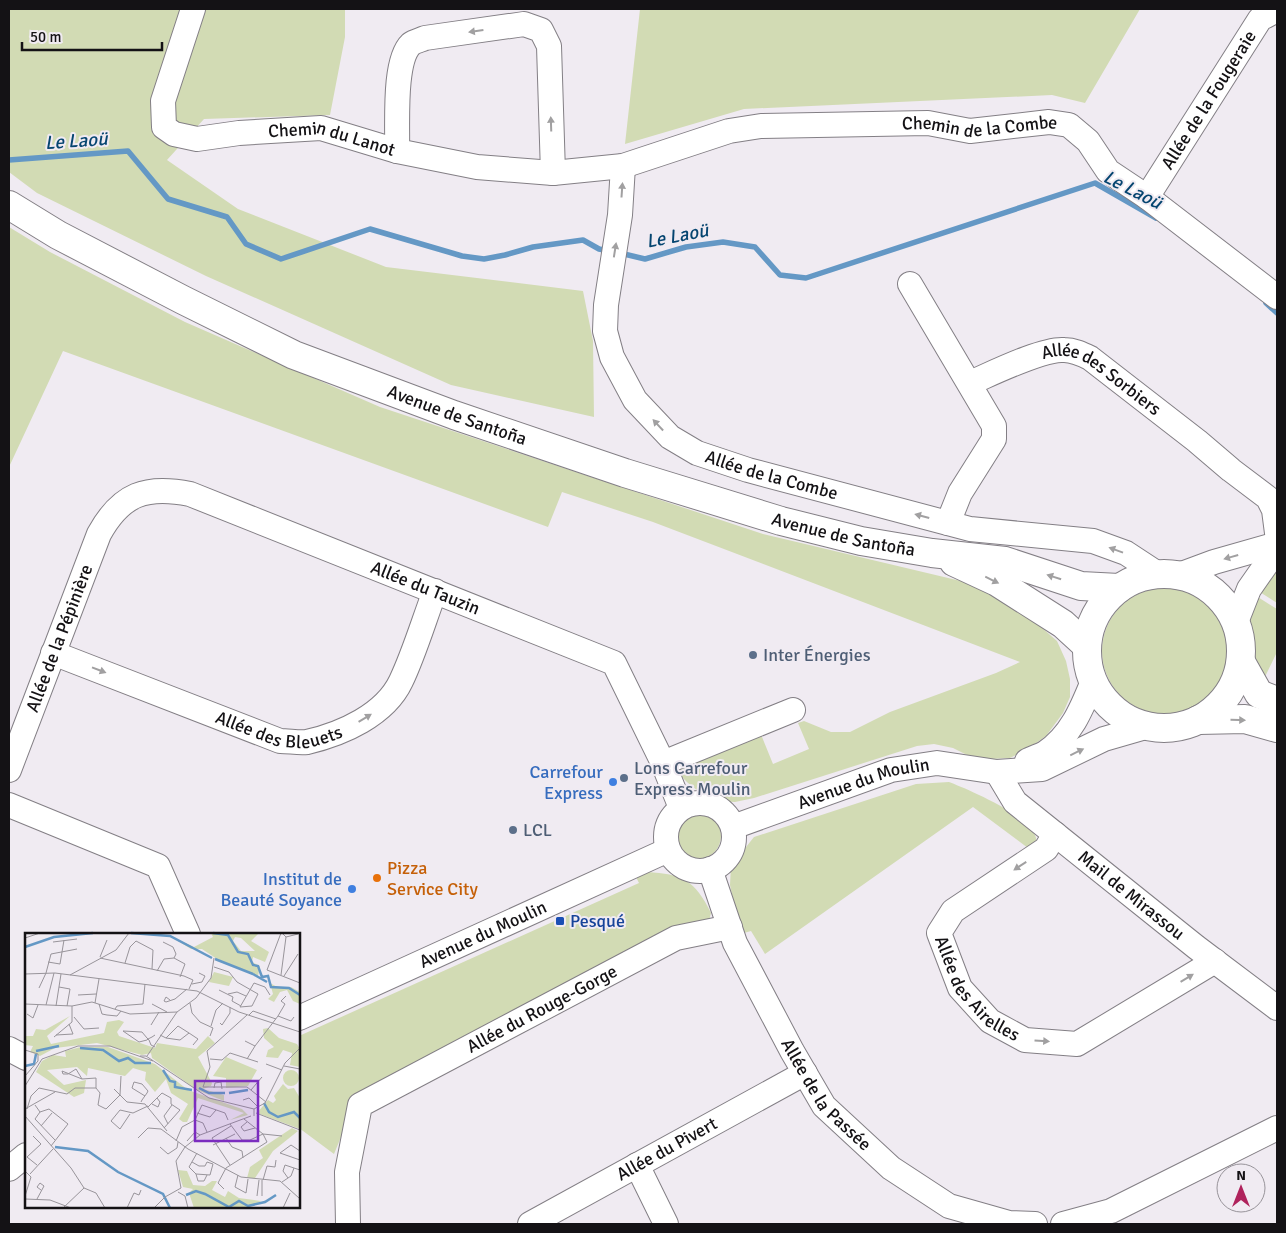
<svg xmlns="http://www.w3.org/2000/svg" width="1286" height="1233" font-family="Signika,sans-serif">
<style>
.green{fill:#d2dbb4}
.lines{fill:none;stroke-linecap:round;stroke-linejoin:round}
.stream{stroke:#6498c5;stroke-width:5.5}
.minor-casing{stroke:#837f85;stroke-width:26}
.major-casing{stroke:#837f85;stroke-width:30}
.minor{stroke:#fff;stroke-width:24}
.major{stroke:#fff;stroke-width:28}
.oneway{fill:#a1a0a1}
.service-dot{fill:#5c6f8a;stroke:#f0ebf2;stroke-width:2}
.shop-dot{fill:#3f7fe0;stroke:#f0ebf2;stroke-width:2}
.food-dot{fill:#e8710a;stroke:#f0ebf2;stroke-width:2}
.transit-dot{fill:#1a4fb4;stroke:#f0ebf2;stroke-width:2}
.labels{text-anchor:middle;stroke-width:4;stroke-linejoin:round;paint-order:stroke}
.street-label{font-size:18px;fill:#141215;stroke:#f0ebf2}
.service-label{font-size:18px;fill:#4e5e75;stroke:#f0ebf2;text-anchor:start}
.shop-label{font-size:18px;fill:#366cbe;stroke:#f0ebf2;text-anchor:end}
.food-label{font-size:18px;fill:#c56008;stroke:#f0ebf2;text-anchor:start}
.transit-label{font-size:18px;fill:#164399;stroke:#f0ebf2;text-anchor:start}
.water-label{font-size:19px;font-style:italic;fill:#054570;stroke:#f0ebf2}
.inset-river{fill:none;stroke:#6498c5;stroke-width:2.5}
.inset-road{fill:none;stroke:#98949a;stroke-width:1}
.view{fill:#7b2cbf;fill-opacity:0.15;stroke:#7b2cbf;stroke-width:2.5}
.inset-edge{fill:none;stroke:#141215;stroke-width:2.5}
</style>
<rect width="100%" height="100%" fill="#f0ebf2"/>
<path class="green" d="M9 9H345V37L330 115 204 119 167 160 238 209 386 267 583 291 593 341 594 417 451 385 206 276 37 193 9 172Z
M640 9H1140L1085 103 1052 95 744 109 625 144Z
M9 227 50 252 185 322 380 407 763 534 965 582 991 593 1025 613 1057 641 1066 661 1070 679V697L1063 713 1046 736 1026 750 1010 758 990 759 967 755 953 748 934 744 917 746 754 798C748 799 741 801 735 802 714 802 690 789 679 773L687 760 760 732 773 764 809 749 798 723 804 721 831 732H850L890 712 996 673 1020 662 653 522 562 492 548 527 63 351 9 467Z
M1277 565V603L1255 589Z
M1102 651a63 63 0 1 1 126 0a63 63 0 1 1-126 0Z
M1253 594 1277 609V652L1263 681 1254 666 1248 619Z
M949 782C965 788 1058 826 1032 851L973 807 765 954 751 931 744 933 735 909 730 885 731 866 754 837 916 784Z
M675 836a23 23 0 1 1 46 0a23 23 0 1 1-46 0Z
M647 872C682 874 695 880 711 913L709 921 357 1098 334 1154 299 1128V1036L639 883 636 877Z"/>
<g class="lines">
<path class="stream" d="M9 160 128 151 168 199 227 217 246 244 281 259 370 229 462 256 484 259 505 255 533 247 583 240 599 249 609 251
M620 253 645 259 686 247 723 242 755 247 780 275 806 278 1095 183 1156 218
M1266 303 1277 313"/>
<g class="minor-casing">
<g id="minor">
<path id="s1" d="M193 9 163 101 164 127 174 134 197 139 239 133 321 128 397 151 477 167 553 173 623 166 729 131 761 126 928 123 970 131 1049 122 1069 125 1088 141 1108 171 1147 197 1277 297"/>
<path d="M397 151C398 126 393 61 411 44 415 41 421 40 425 38L524 24 541 30 549 46 553 173"/>
<path id="s2" d="M623 166 620 215 606 305 605 331 612 357 635 400 670 437 697 453 748 470 970 529 1093 541 1126 553 1158 574"/>
<path id="s3" d="M1147 197 1260 19 1277 10"/>
<path d="M910 284 994 426V439L960 493 948 523"/>
<path id="s4" d="M970 383C991 374 1043 348 1064 350 1074 350 1082 354 1090 358L1197 441 1231 470 1268 498 1274 510 1277 533"/>
<path d="M1179 575 1214 562 1277 544"/>
<path d="M1236 622 1249 589 1277 549"/>
<path id="s5" d="M53 653 280 741C289 741 299 743 307 742 342 734 385 715 401 681 414 654 424 620 435 591"/>
<path d="M1027 761C1032 758 1040 756 1045 753 1071 736 1082 708 1093 681"/>
<path d="M663 763 793 710"/>
<path id="s6" d="M9 770 99 534C121 494 146 485 190 494L614 663 663 763 681 808"/>
<path id="s7" d="M997 772 1015 802 1196 947 1277 1008"/>
<circle cx="700" cy="837" r="34"/>
<path d="M9 805 158 866 188 934"/>
<path id="s8" d="M733 827 891 770 937 763 997 772 1042 769 1104 739 1149 726"/>
<path id="s9" d="M1055 834 1046 849 953 911 939 933 960 988 990 1021 1025 1040 1077 1044 1215 961"/>
<path id="s10" d="M710 869 735 943 792 1051 824 1106 891 1168 949 1206 1009 1223 1035 1224"/>
<path id="s11" d="M299 1018 668 850"/>
<path d="M9 1049 26 1058"/>
<path d="M637 1165 666 1224"/>
<path d="M9 1169 26 1155"/>
<path id="s12" d="M348 1224 347 1172 360 1105 676 938 730 927"/>
<path id="s13" d="M530 1224 805 1073"/>
<path d="M1063 1224 1111 1211 1277 1128"/>
</g>
</g>
<g class="major-casing">
<g id="major">
<path id="s14" d="M9 205 58 235 183 300 294 355 454 415 625 473 781 521 861 541 932 553 1005 561 1081 586 1119 588"/>
<path d="M954 562 997 582 1063 624 1087 646"/>
<circle cx="1164" cy="651" r="77"/>
<path d="M1241 662 1259 694 1277 701"/>
<path d="M1198 720 1245 719 1277 728"/>
</g>
</g>
<use href="#minor" class="minor"/>
<use href="#major" class="major"/>
</g>
<defs><path id="oneway-solid" d="M-6-.8H1V-3.2L6.5 0L1 3.2V.8H-6Z" transform="scale(1.25)"/></defs>
<g class="oneway">
<use href="#oneway-solid" transform="translate(476 31) rotate(172)"/>
<use href="#oneway-solid" transform="translate(551 124) rotate(-92)"/>
<use href="#oneway-solid" transform="translate(622 190) rotate(-86)"/>
<use href="#oneway-solid" transform="translate(615 250) rotate(-81)"/>
<use href="#oneway-solid" transform="translate(658 425) rotate(-133)"/>
<use href="#oneway-solid" transform="translate(922 516) rotate(-165)"/>
<use href="#oneway-solid" transform="translate(1116 550) rotate(-160)"/>
<use href="#oneway-solid" transform="translate(1231 557) rotate(164)"/>
<use href="#oneway-solid" transform="translate(1054 577) rotate(-162)"/>
<use href="#oneway-solid" transform="translate(992 580) rotate(26)"/>
<use href="#oneway-solid" transform="translate(99 670) rotate(21)"/>
<use href="#oneway-solid" transform="translate(365 718) rotate(-31)"/>
<use href="#oneway-solid" transform="translate(1238 720) rotate(1)"/>
<use href="#oneway-solid" transform="translate(1077 752) rotate(-26)"/>
<use href="#oneway-solid" transform="translate(1020 866) rotate(147)"/>
<use href="#oneway-solid" transform="translate(1187 978) rotate(-31)"/>
<use href="#oneway-solid" transform="translate(1042 1041) rotate(4)"/>
</g>
<g class="service-dot">
<circle cx="753" cy="655" r="5"/>
<circle cx="624" cy="778" r="5"/>
<circle cx="513" cy="830" r="5"/>
</g>
<g class="shop-dot">
<circle cx="613" cy="782" r="5"/>
<circle cx="352" cy="889" r="5"/>
</g>
<circle class="food-dot" cx="377" cy="878" r="5"/>
<rect class="transit-dot" x="555" y="916" width="10" height="10" rx="2.5"/>
<g class="labels">
<g class="street-label">
<text dy="6" stroke="none"><textPath href="#s3" startOffset="115">Allée de la Fougeraie</textPath></text>
<text dy="6" stroke="none"><textPath href="#s1" startOffset="954">Chemin de la Combe</textPath></text>
<text dy="6" stroke="none"><textPath href="#s1" startOffset="295">Chemin du Lanot</textPath></text>
<text dy="6" stroke="none"><textPath href="#s4" startOffset="146">Allée des Sorbiers</textPath></text>
<text dy="6" stroke="none"><textPath href="#s14" startOffset="496">Avenue de Santoña</textPath></text>
<text dy="6" stroke="none"><textPath href="#s2" startOffset="402">Allée de la Combe</textPath></text>
<text dy="6" stroke="none"><textPath href="#s14" startOffset="901">Avenue de Santoña</textPath></text>
<text dy="6" stroke="none"><textPath href="#s6" startOffset="615">Allée du Tauzin</textPath></text>
<text dy="6" stroke="none"><textPath href="#s6" startOffset="141">Allée de la Pépinière</textPath></text>
<text dy="6" stroke="none"><textPath href="#s5" startOffset="241">Allée des Bleuets</textPath></text>
<text dy="6" stroke="none"><textPath href="#s8" startOffset="138">Avenue du Moulin</textPath></text>
<text dy="6" stroke="none"><textPath href="#s7" startOffset="184">Mail de Mirassou</textPath></text>
<text dy="6" stroke="none"><textPath href="#s11" startOffset="202">Avenue du Moulin</textPath></text>
<text dy="6" stroke="none"><textPath href="#s9" startOffset="225">Allée des Airelles</textPath></text>
<text dy="6" stroke="none"><textPath href="#s12" startOffset="326">Allée du Rouge-Gorge</textPath></text>
<text dy="6" stroke="none"><textPath href="#s10" startOffset="256">Allée de la Passée</textPath></text>
<text dy="6" stroke="none"><textPath href="#s13" startOffset="156">Allée du Pivert</textPath></text>
</g>
<g class="service-label">
<text x="763" y="661">Inter Énergies</text>
<text x="634" y="774">Lons Carrefour<tspan x="634" dy="21">Express Moulin</tspan></text>
<text x="523" y="836">LCL</text>
</g>
<g class="shop-label">
<text x="603" y="778">Carrefour<tspan x="603" dy="21">Express</tspan></text>
<text x="342" y="885">Institut de<tspan x="342" dy="21">Beauté Soyance</tspan></text>
</g>
<g class="food-label">
<text x="387" y="874">Pizza<tspan x="387" dy="21">Service City</tspan></text>
</g>
<g class="transit-label">
<text x="570" y="927">Pesqué</text>
</g>
<g class="water-label">
<text transform="translate(76 140) rotate(-4)" y="7">Le Laoü</text>
<text transform="translate(1133 189) rotate(27)" y="7">Le Laoü</text>
<text transform="translate(677 235) rotate(-11)" y="7">Le Laoü</text>
</g>
</g>
<g transform="translate(25 933)">
<rect width="275" height="275" fill="#f0ebf2"/>
<path d="M186 0H234L226 8 244 19 240 29 228 24 227 29 235 33 233 43 192 26 177 16H166L145 3 169 14 188 4ZM210 4 216 5 230 18H216L208 8ZM189 39 208 44 204 53 184 49ZM245 50 254 55 266 54 275 59V71L268 68 262 57 255 59 249 69 243 66 248 61ZM45 83 22 103 26 111 79 100 82 89 94 87 99 89 92 99 94 103 130 115 132 110 171 116 183 103 190 110 173 124 187 150 186 153 178 156 199 162V168L172 157 127 125 126 120 117 122 72 110 30 115 15 123 5 119 8 113 0 112V103H8L11 96 20 97ZM243 95 254 105 272 111 275 116V134L265 132 267 120 258 117 253 125 241 124 243 117 249 114 239 105 238 96ZM56 114H83L130 131 163 157 217 176 223 182 205 187 219 180 173 165 162 189H158L154 186 163 171 146 160 141 146 130 159 120 147 121 139 108 135 100 143 63 135 62 143 52 134 22 137 39 152 61 147 59 160 49 164 11 139 17 128 28 122 41 124 40 118ZM201 124 232 137 223 153 201 155V145L188 143ZM258 145a8 8 0 1 1 16 0a8 8 0 1 1-16 0ZM258 151 263 156 269 155 275 165V196L232 180 243 167 248 170 251 167 249 163ZM267 195 273 198 248 218 230 245H222L225 234 238 225 234 217ZM153 237 162 238 168 252 180 253 187 248H192L187 257 200 264 203 258 214 265 236 268 223 275H169L164 260 168 256 158 254Z" fill="#d2dbb4" fill-rule="evenodd"/>
<path class="inset-river" d="M106 0 145 3 187 25M188 0 203 2 213 19 223 21 228 32 233 33 237 44 243 43 246 54 264 55 275 62M0 14 29 4 68 0M190 26 228 41M228 41 242 49M55 115 78 117 94 128 103 125 110 130H126M11 118 34 113M0 133 9 131 11 121M138 137 145 148 150 149V154L167 157M174 155 184 160H200M204 160 223 157M239 170 244 179 253 184 269 179 275 185M30 214 63 218 93 239 138 261 145 275M161 262 171 258 180 261 204 274 214 268 223 273 240 269 251 262"/>
<path class="inset-road" d="M256 0 242 37 275 50M257 0 261 4 273 1M0 5 15 0M28 9 52 6M75 24 82 7M75 25 159 43 168 47 164 56M149 25 160 31 155 44M23 29 35 31 39 7M100 30 105 14 111 8 128 17 127 36M189 34 204 39 212 49 233 61 227 73 215 74M132 38 139 26 149 25 151 21 148 14 138 9M21 40 26 21 52 16M0 41 30 40 172 58 214 79 275 99M45 42 91 17 104 0M256 42 261 4M259 43 273 21M167 51 177 49 180 43 174 40M34 54 45 56 42 73M14 55 21 40M194 57 208 64 207 68 216 73M203 61 212 59 221 63M53 62 71 61M145 67 141 64 139 68 141 69 150 66 162 56M70 70 74 46M165 70 167 80 175 89 188 95 185 103M0 71 47 73 67 69 105 81 152 79M74 71 77 81 82 82 92 83 96 78M127 71 142 79M21 72 29 40M31 73 36 41M215 74 229 50 240 54 245 62M90 76 92 73 118 71 120 51M2 81 8 85 13 72M222 82 182 118 185 134 178 154H222L241 169M224 82 228 78 251 86M253 83 266 88 269 84M49 84 59 96 74 95M195 90 197 92 205 80V74M126 92 134 79M186 93 191 77 198 70M164 100 173 106 168 112M31 102 48 101 44 91M130 102 127 104 123 106 122 107 114 109 98 98 117 99 122 105 124 107 126 112 130 114M135 102 141 105 155 107 164 100 153 93 141 105M29 104 47 89V73M220 108 230 113 253 83 260 71 256 68 261 63M0 117 13 121V128L0 143M115 123H121L184 165 229 176V183M122 123 152 79 171 65 186 45 189 25M185 126 197 127 205 120 233 129M222 126 230 113M241 131 257 137M259 133 275 136M43 141H38L37 138 57 146 71 145V155M43 141 51 136 57 146M0 153 17 126 53 113H85L128 128M71 155 75 160 73 172 81 176 95 162 96 143M189 155 190 150 196 149 197 156M89 156 102 169 120 171 142 198M226 157 237 144M218 167 224 165 233 174M116 169 117 167 122 160 123 158 117 151 109 149 107 155 120 163M127 171 133 174 135 169 132 165M10 172 15 179 24 176 43 191 26 213M123 174 137 160 146 165V171L155 177 139 195M0 176 30 159M2 176 6 163 14 155 42 161 50 155H71M229 176 240 170 260 130 275 115M15 179 10 186 30 207M172 180 185 184 191 177M231 180 275 197M105 181 95 196 86 188 95 177 108 180 123 173M0 183 46 235 59 255M219 186 238 201 257 203M170 187 178 190 182 199M222 189 216 194 219 198 230 195M143 191 139 183 147 172M16 193 27 180M8 203 16 211 2 224 12 232M113 205 123 195 136 196 163 216 216 244 255 248 274 265M201 205 207 214 217 218 218 225M151 208 157 194 170 187 177 172 200 180 203 187M162 208 170 199 175 202M188 212 210 201M135 214 143 221 152 215 153 209M275 218 266 212 255 220 275 227M172 220 164 234 171 241 185 242 188 231 182 229M167 229 174 233H180L182 229M205 232 187 205 206 193M0 238 6 244 0 263M5 241 28 216M171 241 173 248H179L182 242M213 242 210 254 221 260 223 246M263 245 258 238 260 232 275 237M238 247 242 233 250 234 251 227M257 249 266 243 269 235M59 255 71 260 80 275M199 256 193 250 201 235 242 209 238 201 225 207H217L205 191M153 259 160 263 163 275M232 263 234 247M237 263V247M0 266 25 267 46 275M12 266 19 253 15 250 12 254 16 257M38 275 59 255M102 275 109 260 114 262 116 257M129 275 140 264 156 255 151 228 160 214 175 202 226 183M258 275 265 260"/>
<path class="view" d="M170 148H233V208H170Z"/>
<rect width="275" height="275" class="inset-edge"/>
</g>
<rect width="1286" height="1233" fill="none" stroke="#141215" stroke-width="20"/>
<g transform="translate(1241 1188)"><circle r="24" fill="#f0ebf2" stroke="#98949a"/>
<path d="M0-4L9 19L0 12L-9 19Z" fill="#af225c"/>
<text y="-8" font-size="14" font-weight="bold" text-anchor="middle" fill="#141215">N</text>
</g>
<path d="M22 42v8h140v-8" fill="none" stroke="#141215" stroke-width="2.5"/>
<text x="30" y="42" font-size="15" fill="#141215" stroke="#f0ebf2" stroke-width="4" paint-order="stroke">50 m</text>
</svg>
